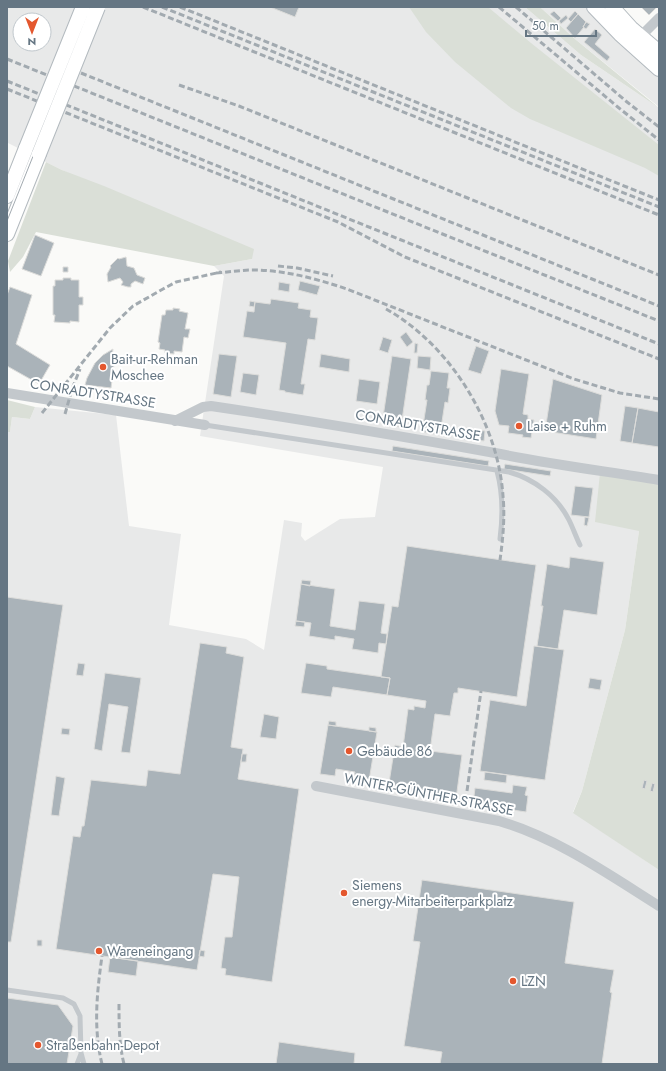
<svg xmlns="http://www.w3.org/2000/svg" width="666" height="1071" font-family="Jost,sans-serif">
<style>
.built{fill:#e8e9e9;fill-rule:evenodd}
.green{fill:#dadfd7}
.building{fill:#aab3b9;stroke:#dcdcda}
.lines{fill:none;stroke-linecap:round;stroke-linejoin:round}
.secondary-casing{stroke:#b3babf;stroke-width:16}
.service{stroke:#c3c8cc;stroke-width:5}
.minor{stroke:#c3c8cc;stroke-width:10}
.secondary{stroke:#fff;stroke-width:14}
.tram{stroke:#a2aab0;stroke-width:1}
.rail{stroke:#a2aab0;stroke-width:3;stroke-dasharray:6 3;stroke-linecap:butt}
.secondary-bridge-casing{stroke:#b3babf;stroke-width:16;stroke-linecap:butt}
.secondary-bridge{stroke:#fff;stroke-width:14}
.poi-dot{fill:#e4572e;stroke:#fff;stroke-width:1.5}
.labels{text-anchor:middle;stroke-width:4;stroke-linejoin:round;paint-order:stroke}
.poi-label{font-size:14px;fill:#657683;stroke:#fff;text-anchor:start}
.street-label{font-size:14px;fill:#657683;stroke:#fff}
</style>
<rect width="100%" height="100%" fill="#fafaf8"/>
<path class="built" d="M7 7H525L581 55 659 108V482L639 531 625 630 582 791 573 812 659 870V1064H7V432H10L12 417 30 419 35 407 116 415 129 526 181 534 169 625 246 639 264 650 284 520 302 523 301 536 305 541 340 519 375 517 383 467 200 436 224 276 214 266 252 259 62 170 8 143 7 144ZM20 20H44V44H20Z
M540 7H604L637 40 659 59V107L575 39Z"/>
<path class="green" d="M409 7H488L531 43 659 145V176L645 168 530 119 511 108 455 62 426 32Z
M525 7H540L575 39 659 108 581 55Z
M46 162 62 170 104 186 254 249 252 259 214 266 36 232 23 257 10 272 8 261Z
M7 400 35 407 30 419 12 417 10 432H7Z
M600 473 659 482V870L573 813 582 791 625 630 639 531 595 522Z"/>
<path class="building" d="M270 7H299L295 17Z
M641 7H657L649 15Z
M554 11 561 18 558 21 550 14Z
M575 11 578 14 571 22 568 19Z
M578 14 586 22 583 27H584L575 38 566 28Z
M566 15 568 18 561 24 559 21Z
M586 22 590 24 586 29 583 27Z
M595 29 602 35 595 44 610 57 607 61 584 42Z
M35 235 54 243 41 276 22 269Z
M126 257 127 266 134 268 137 275 145 278 143 284 135 281 131 284V287H128L121 285 123 282 120 278 108 282 107 274 111 267 110 266 118 258 119 259Z
M63 267H68V272H63Z
M63 278H71V280H79V297H83V305H79V322L70 321V323L54 322 55 315H53V286H55V280H63Z
M300 281 320 286 317 295 298 290Z
M279 282 290 284 289 292 278 290Z
M10 287 32 295 16 344 50 365 39 384 7 366V295Z
M271 299 299 303 298 308 311 310 310 317 318 318 315 340 308 339 301 384H305L303 395 285 392V391L279 390 286 343 243 337 247 311 254 312 255 302 270 304Z
M250 301 255 302 254 307 249 306Z
M173 308 180 309 179 311 188 313 185 329H190L188 338 184 337 182 352 174 351V354L165 353V350L159 349 160 343 158 342 162 315H165L166 310H173Z
M406 332 413 342 407 347 400 337Z
M383 337 392 340 388 353 379 350Z
M415 343 418 344 417 353H414Z
M476 346 489 351 481 374 468 370Z
M113 349 111 363 114 364 111 388 85 385 87 378 95 363 103 355Z
M219 354 237 356 231 397 213 394Z
M321 354 350 359 349 372 319 367Z
M392 356 411 359 401 427 382 424Z
M418 356 431 357 430 370 417 368Z
M501 369 529 374 523 414 528 415V419L534 420 531 438 522 437 523 435 508 433 509 426 499 425 495 411Z
M431 371 449 373 447 388H450L448 403 445 402 440 435 422 432 427 400H425L427 385H429Z
M243 373 259 375 256 395 240 392Z
M359 379 380 382 377 404 356 401Z
M553 379 602 395 596 439 545 431Z
M625 406 638 408 632 443 620 441Z
M638 408 659 412V447L632 443Z
M459 427 485 431 484 441 457 438Z
M393 446 489 461 488 466 392 451Z
M505 464 551 471 550 476 504 469Z
M575 486 593 488 589 517 571 515Z
M585 517 589 518 587 526 584 525Z
M407 546 536 565 517 697 458 688V693H454L450 716 435 714 430 751 462 755 456 799 388 789 395 745 403 747 408 709 414 710V706L425 708 426 701 387 695 390 678 381 677 392 606 398 607Z
M570 557 604 562 597 615 564 610 558 649 537 646 543 606H541L547 564 569 568Z
M302 580 311 581 310 586 301 584Z
M301 584 335 589 330 626 355 630 359 601 385 604 381 633 387 634 386 644 379 643 378 653 352 649 354 639 335 636V640L309 636 311 623 296 621Z
M7 597 63 605 11 942H7Z
M296 621 305 622 304 627 295 626Z
M200 643 227 647 226 653 244 657 231 747 243 749 238 779 299 789 272 982 225 975 226 969 221 968 225 937H232L239 877 213 874 197 970 56 949 73 836 80 837 82 826H84L91 780 146 786 148 770 180 774Z
M534 646 564 650 545 780 480 771 490 700 526 706Z
M78 663 85 664 83 676 76 675Z
M306 663 327 666V669L390 678 387 695 333 687 331 697 301 693Z
M105 673 141 678 130 753 121 752 128 707 109 704 102 751 94 749Z
M590 678 602 680 600 690 588 688Z
M264 714 279 717 276 739 260 737Z
M329 721 336 722V726L328 725Z
M328 725 377 732 369 781 354 778 355 772 336 769 335 776 320 774Z
M369 727 376 728V732L369 731Z
M62 728 70 729 69 735 61 734Z
M242 754H247L246 762H241Z
M485 772 507 775 506 783 484 780Z
M56 776 65 778 59 816 51 815Z
M644 780 647 781 645 789 642 788Z
M652 783 655 784 653 792 650 791Z
M513 785 527 787 525 795 528 796 526 812 473 804 475 788 512 793Z
M422 880 574 902 565 963 614 970 610 992 612 993 602 1064H440L442 1052 404 1046 420 942 413 941Z
M37 940H42V946H37Z
M200 950 205 951 204 957 199 956Z
M110 957 138 961 136 976 108 972Z
M7 998 58 1005 73 1026 67 1064H7Z
M279 1042 355 1053 354 1064H276Z"/>
<g class="lines">
<g class="secondary-casing">
<path id="secondary" d="M594 7 620 34 659 69
M612 7 631 28 659 52
M7 196 26 148
M7 234 39 154"/>
</g>
<path class="service" d="M205 425 509 472C534 479 557 496 569 520 573 528 576 537 580 545
M497 471C503 493 503 516 500 539
M7 990 63 998 74 1004 80 1016 81 1053 84 1064
M77 1064 81 1054"/>
<path class="minor" d="M641 36 659 18
M7 393 205 425
M175 421 203 407 211 406C306 420 400 436 495 453 549 464 604 471 659 480
M316 786 499 821C557 838 608 874 659 906"/>
<use href="#secondary" class="secondary"/>
<path class="tram" d="M7 221 93 7"/>
<path class="rail" d="M143 7 659 215
M162 7 659 207
M180 7 659 200
M499 7 619 108 659 140
M516 7 627 102 659 127
M7 59 659 321
M81 73 659 306
M7 81 659 344
M179 85 239 106 659 275
M7 89 338 222 405 257 659 359
M278 266 297 268 333 276
M216 273C229 272 241 270 253 270 285 270 317 279 347 289L574 379 620 393 659 399
M386 309C450 345 498 422 503 496 505 517 503 538 500 560
M42 413 110 328 133 306 163 289 176 282 221 272
M65 414 72 389 80 369
M467 791 481 691
M119 1004C119 1025 119 1044 124 1064
M102 1064C93 1028 97 992 102 956"/>
<g class="secondary-bridge-casing">
<path id="secondary-bridge" d="M26 148 83 7
M39 154 98 7"/>
</g>
<use href="#secondary-bridge" class="secondary-bridge"/>
</g>
<g class="poi-dot">
<circle cx="103" cy="367" r="4"/>
<circle cx="519" cy="426" r="4"/>
<circle cx="349" cy="751" r="4"/>
<circle cx="344" cy="893" r="4"/>
<circle cx="99" cy="951" r="4"/>
<circle cx="513" cy="981" r="4"/>
<circle cx="38" cy="1045" r="4"/>
</g>
<g class="labels">
<g class="poi-label">
<text x="111" y="364">Bait-ur-Rehman<tspan x="111" dy="16">Moschee</tspan></text>
<text x="527" y="431">Laise + Ruhm</text>
<text x="357" y="756">Gebäude 86</text>
<text x="352" y="890">Siemens<tspan x="352" dy="16">energy-Mitarbeiterparkplatz</tspan></text>
<text x="107" y="956">Wareneingang</text>
<text x="521" y="986">LZN</text>
<text x="46" y="1050">Straßenbahn-Depot</text>
</g>
<g class="street-label">
<text transform="translate(93 393) rotate(9)" y="5">CONRADTYSTRASSE</text>
<text transform="translate(418 425) rotate(10)" y="5">CONRADTYSTRASSE</text>
<text transform="translate(429 794) rotate(11)" y="5">WINTER-GÜNTHER-STRASSE</text>
</g>
</g>
<rect width="666" height="1071" fill="none" stroke="#657683" stroke-width="16"/>
<g transform="translate(32 32) rotate(180)"><circle r="19" fill="#ffffff" stroke="#c1c8cd"/>
<path d="M0-3L7 15L0 10L-7 15Z" fill="#e4572e"/>
<text y="-6" font-size="11" font-weight="bold" text-anchor="middle" fill="#657683">N</text>
</g>
<path d="M526 30v6h70v-6" fill="none" stroke="#657683" stroke-width="2"/>
<text x="532" y="30" font-size="12" fill="#657683" stroke="#ffffff" stroke-width="3" paint-order="stroke">50 m</text>
</svg>
